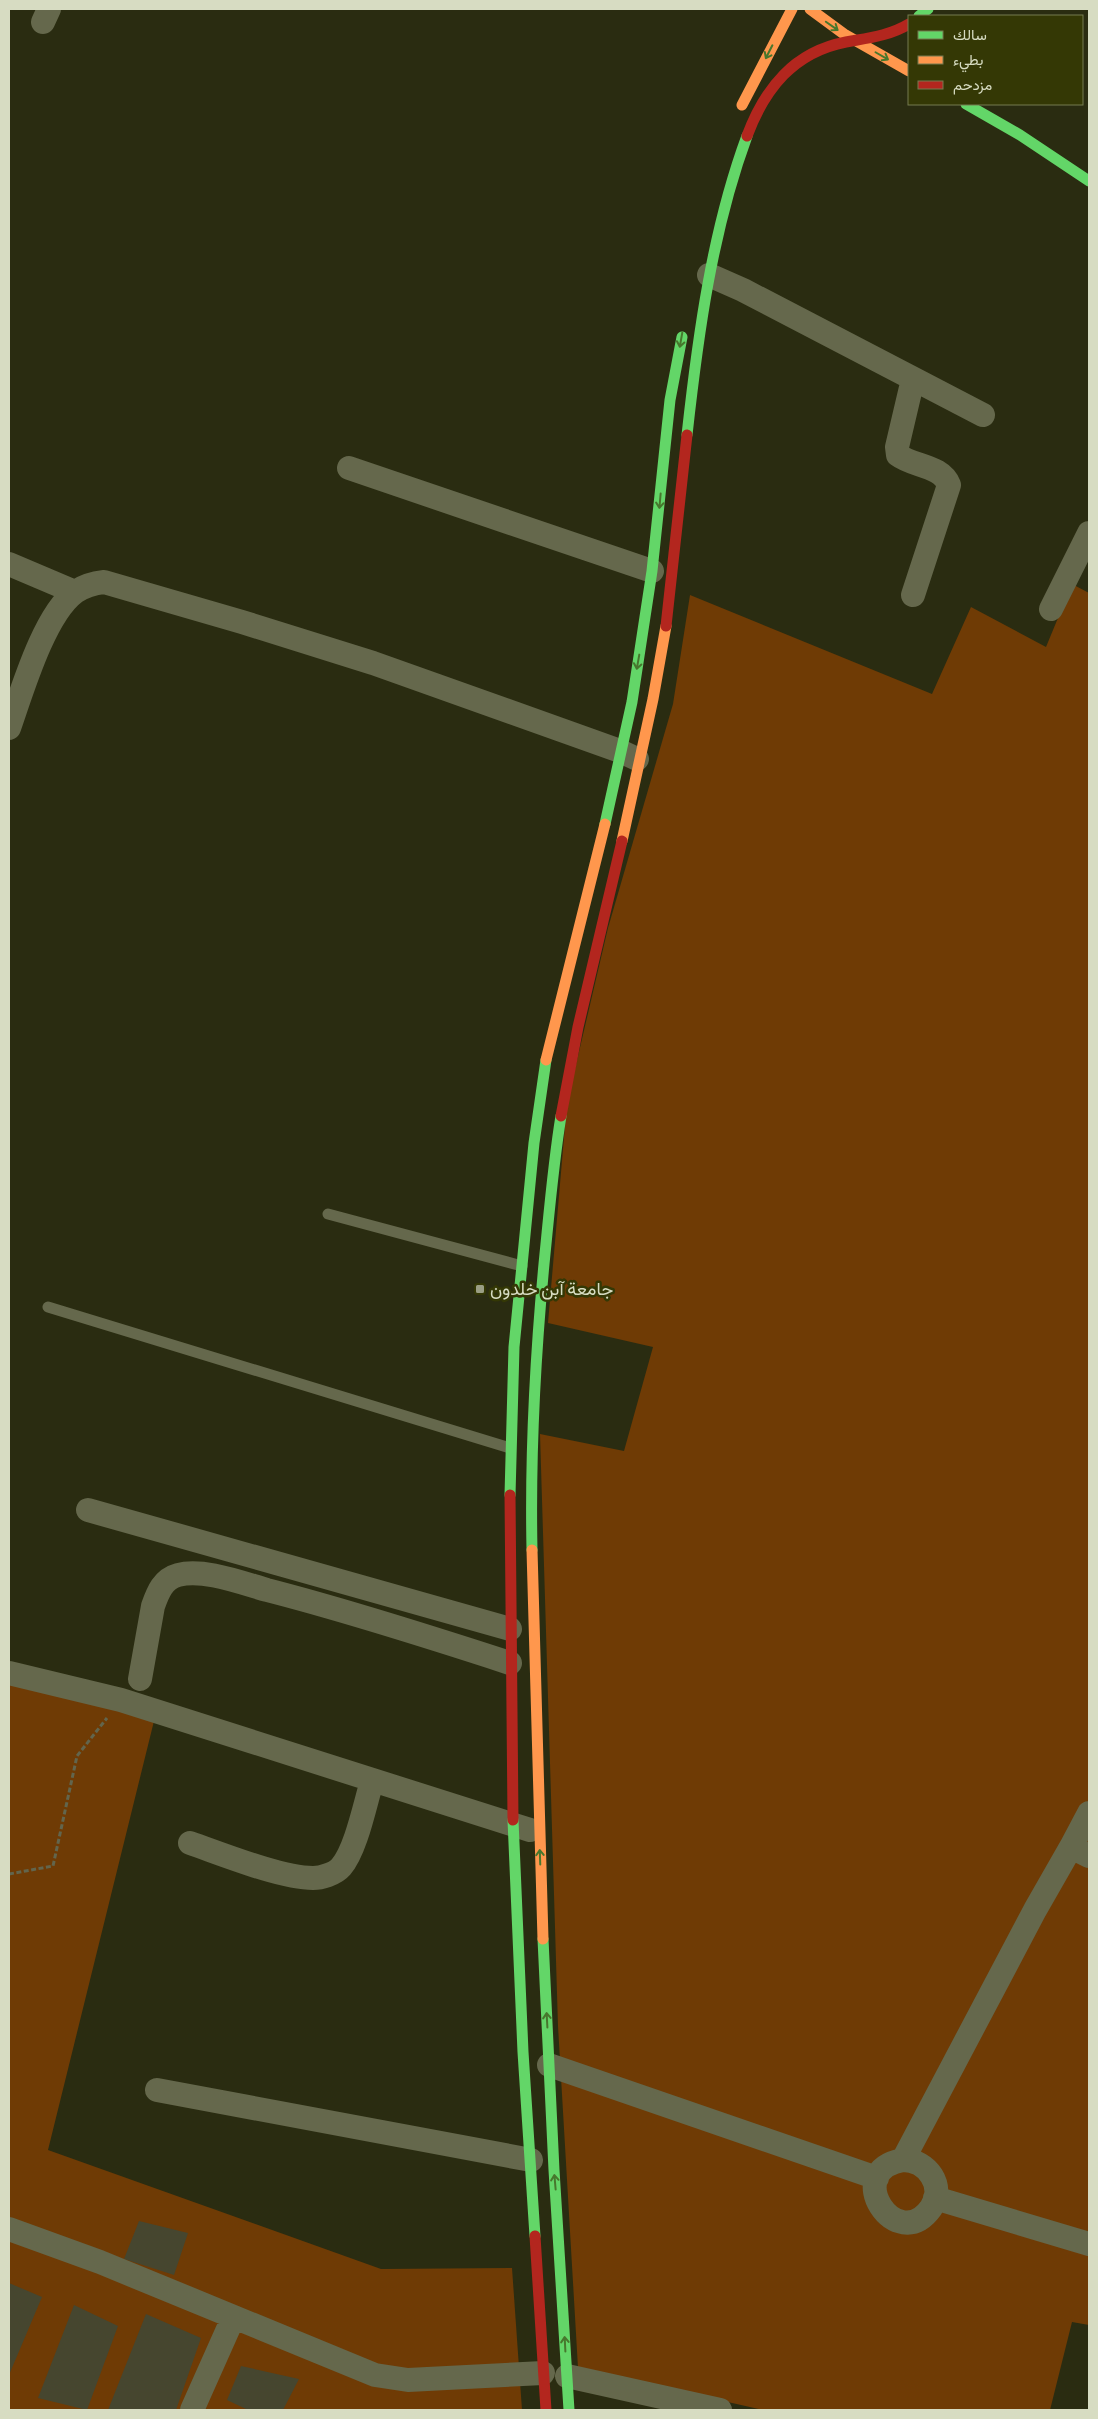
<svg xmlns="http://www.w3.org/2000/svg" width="1098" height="2419" font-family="'Source Sans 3',Vazirmatn,sans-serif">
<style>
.green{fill:#6f3b05}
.building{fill:#46462f}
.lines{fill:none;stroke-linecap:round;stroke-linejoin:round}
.path{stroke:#62654d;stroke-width:3;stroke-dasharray:5 2.5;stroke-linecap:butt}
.lane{stroke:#65684c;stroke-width:11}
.street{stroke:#65684c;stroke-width:24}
.fast{stroke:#63d668;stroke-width:11}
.slow{stroke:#ff974d;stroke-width:11}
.jam{stroke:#b3261e;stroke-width:11}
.oneway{stroke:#47772d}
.poi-dot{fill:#9a9e84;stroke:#343805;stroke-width:2}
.labels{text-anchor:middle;stroke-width:5;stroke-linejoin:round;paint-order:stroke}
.poi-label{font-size:18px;fill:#d7dcc2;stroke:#343805;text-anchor:start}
</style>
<rect width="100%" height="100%" fill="#2a2c11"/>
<path class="green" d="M1072 584 1089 593V2325L1072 2322 1050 2410H763L578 2368 558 2026 540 1434 624 1451 653 1347 548 1323 567 1103 608 928 673 704 690 595 932 694 971 607 1046 647Z
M9 1676 154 1721 48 2150 381 2269 512 2268 522 2410H9Z"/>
<path class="building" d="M139 2221 188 2233 174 2275 124 2259Z
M9 2283 42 2297 9 2375Z
M74 2305 118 2326 87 2410 38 2398Z
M146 2314 201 2338 176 2410H108Z
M241 2366 299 2379 283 2410H248L227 2400Z"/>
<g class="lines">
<path class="path" d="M9 1874 53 1866 77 1756 107 1718"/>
<path class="lane" d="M328 1214 522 1266
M48 1307 510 1448"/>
<path class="street" d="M43 22 49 9
M709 275 743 290 983 415
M913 379 897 447 898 455C914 467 941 465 949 485L913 595
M349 468 652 571
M9 564 75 592
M1051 609 1089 533
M9 728C22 691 44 615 75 592 84 586 94 583 104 582L242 622 373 663 620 751 637 759
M88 1510 510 1629
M9 1673 121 1700 530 1830
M140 1679 153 1606C158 1592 163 1579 178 1575 203 1568 242 1583 267 1590 349 1611 430 1637 510 1663
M190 1843C222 1854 281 1878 313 1878 321 1878 335 1874 341 1867 356 1850 365 1804 372 1781
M1071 1847 1089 1813
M549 2065 877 2178
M157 2090 531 2160
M903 2160C927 2160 946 2186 931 2208 897 2256 840 2171 903 2160L1035 1910 1071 1847 1089 1856
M935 2198 1089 2244
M9 2229 100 2262 375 2375 408 2380 543 2373
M567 2376 720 2410
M192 2410 233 2318"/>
<path class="fast" d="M919 16 928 9
M966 104 1020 135 1089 181
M687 435C698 335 712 231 747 136
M605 824 632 702 652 571 670 400 682 337
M510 1495 514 1347 534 1143 546 1060
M532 1550C530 1454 535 1360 544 1264 549 1215 553 1165 561 1116
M513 1820 523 2052 535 2236
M543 1939 554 2170 569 2410"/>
<path class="slow" d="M810 9 844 34 909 71
M742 105 792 9
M622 841 653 699 666 626
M546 1060 605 824
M532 1550 543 1939"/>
<path class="jam" d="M747 136C765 88 794 52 846 42 868 38 889 36 909 24
M666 626 687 435
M561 1116 578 1027 622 841
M510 1495 513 1820
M535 2236 546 2410"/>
</g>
<defs><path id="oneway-shaft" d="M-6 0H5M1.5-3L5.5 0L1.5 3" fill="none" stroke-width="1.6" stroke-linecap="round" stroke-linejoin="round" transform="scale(1.25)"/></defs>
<g class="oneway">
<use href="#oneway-shaft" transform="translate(832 26) rotate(35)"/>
<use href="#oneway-shaft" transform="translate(769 52) rotate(117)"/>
<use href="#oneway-shaft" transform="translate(882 56) rotate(30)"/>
<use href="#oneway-shaft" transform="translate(681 340) rotate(100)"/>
<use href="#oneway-shaft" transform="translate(660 501) rotate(95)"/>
<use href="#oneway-shaft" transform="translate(638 662) rotate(100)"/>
<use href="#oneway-shaft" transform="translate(540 1857) rotate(-92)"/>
<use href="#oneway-shaft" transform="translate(547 2020) rotate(-93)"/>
<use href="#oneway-shaft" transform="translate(555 2182) rotate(-95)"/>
<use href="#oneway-shaft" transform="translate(565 2344) rotate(-93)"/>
</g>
<rect class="poi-dot" x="475" y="1284" width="10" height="10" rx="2.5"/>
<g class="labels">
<g class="poi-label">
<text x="490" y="1295">جامعة آبن خلدون</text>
</g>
</g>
<rect width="1098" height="2419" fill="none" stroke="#d7dcc2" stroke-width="20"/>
<rect x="908" y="15" width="175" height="90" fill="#343805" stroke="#757a51"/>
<rect x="918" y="31" width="25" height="8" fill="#63d668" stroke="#757a51"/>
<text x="953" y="40" font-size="15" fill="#d7dcc2">سالك</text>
<rect x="918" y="56" width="25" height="8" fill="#ff974d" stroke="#757a51"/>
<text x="953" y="65" font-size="15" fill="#d7dcc2">بطيء</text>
<rect x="918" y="81" width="25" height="8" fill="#b3261e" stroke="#757a51"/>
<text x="953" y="90" font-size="15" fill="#d7dcc2">مزدحم</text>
</svg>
